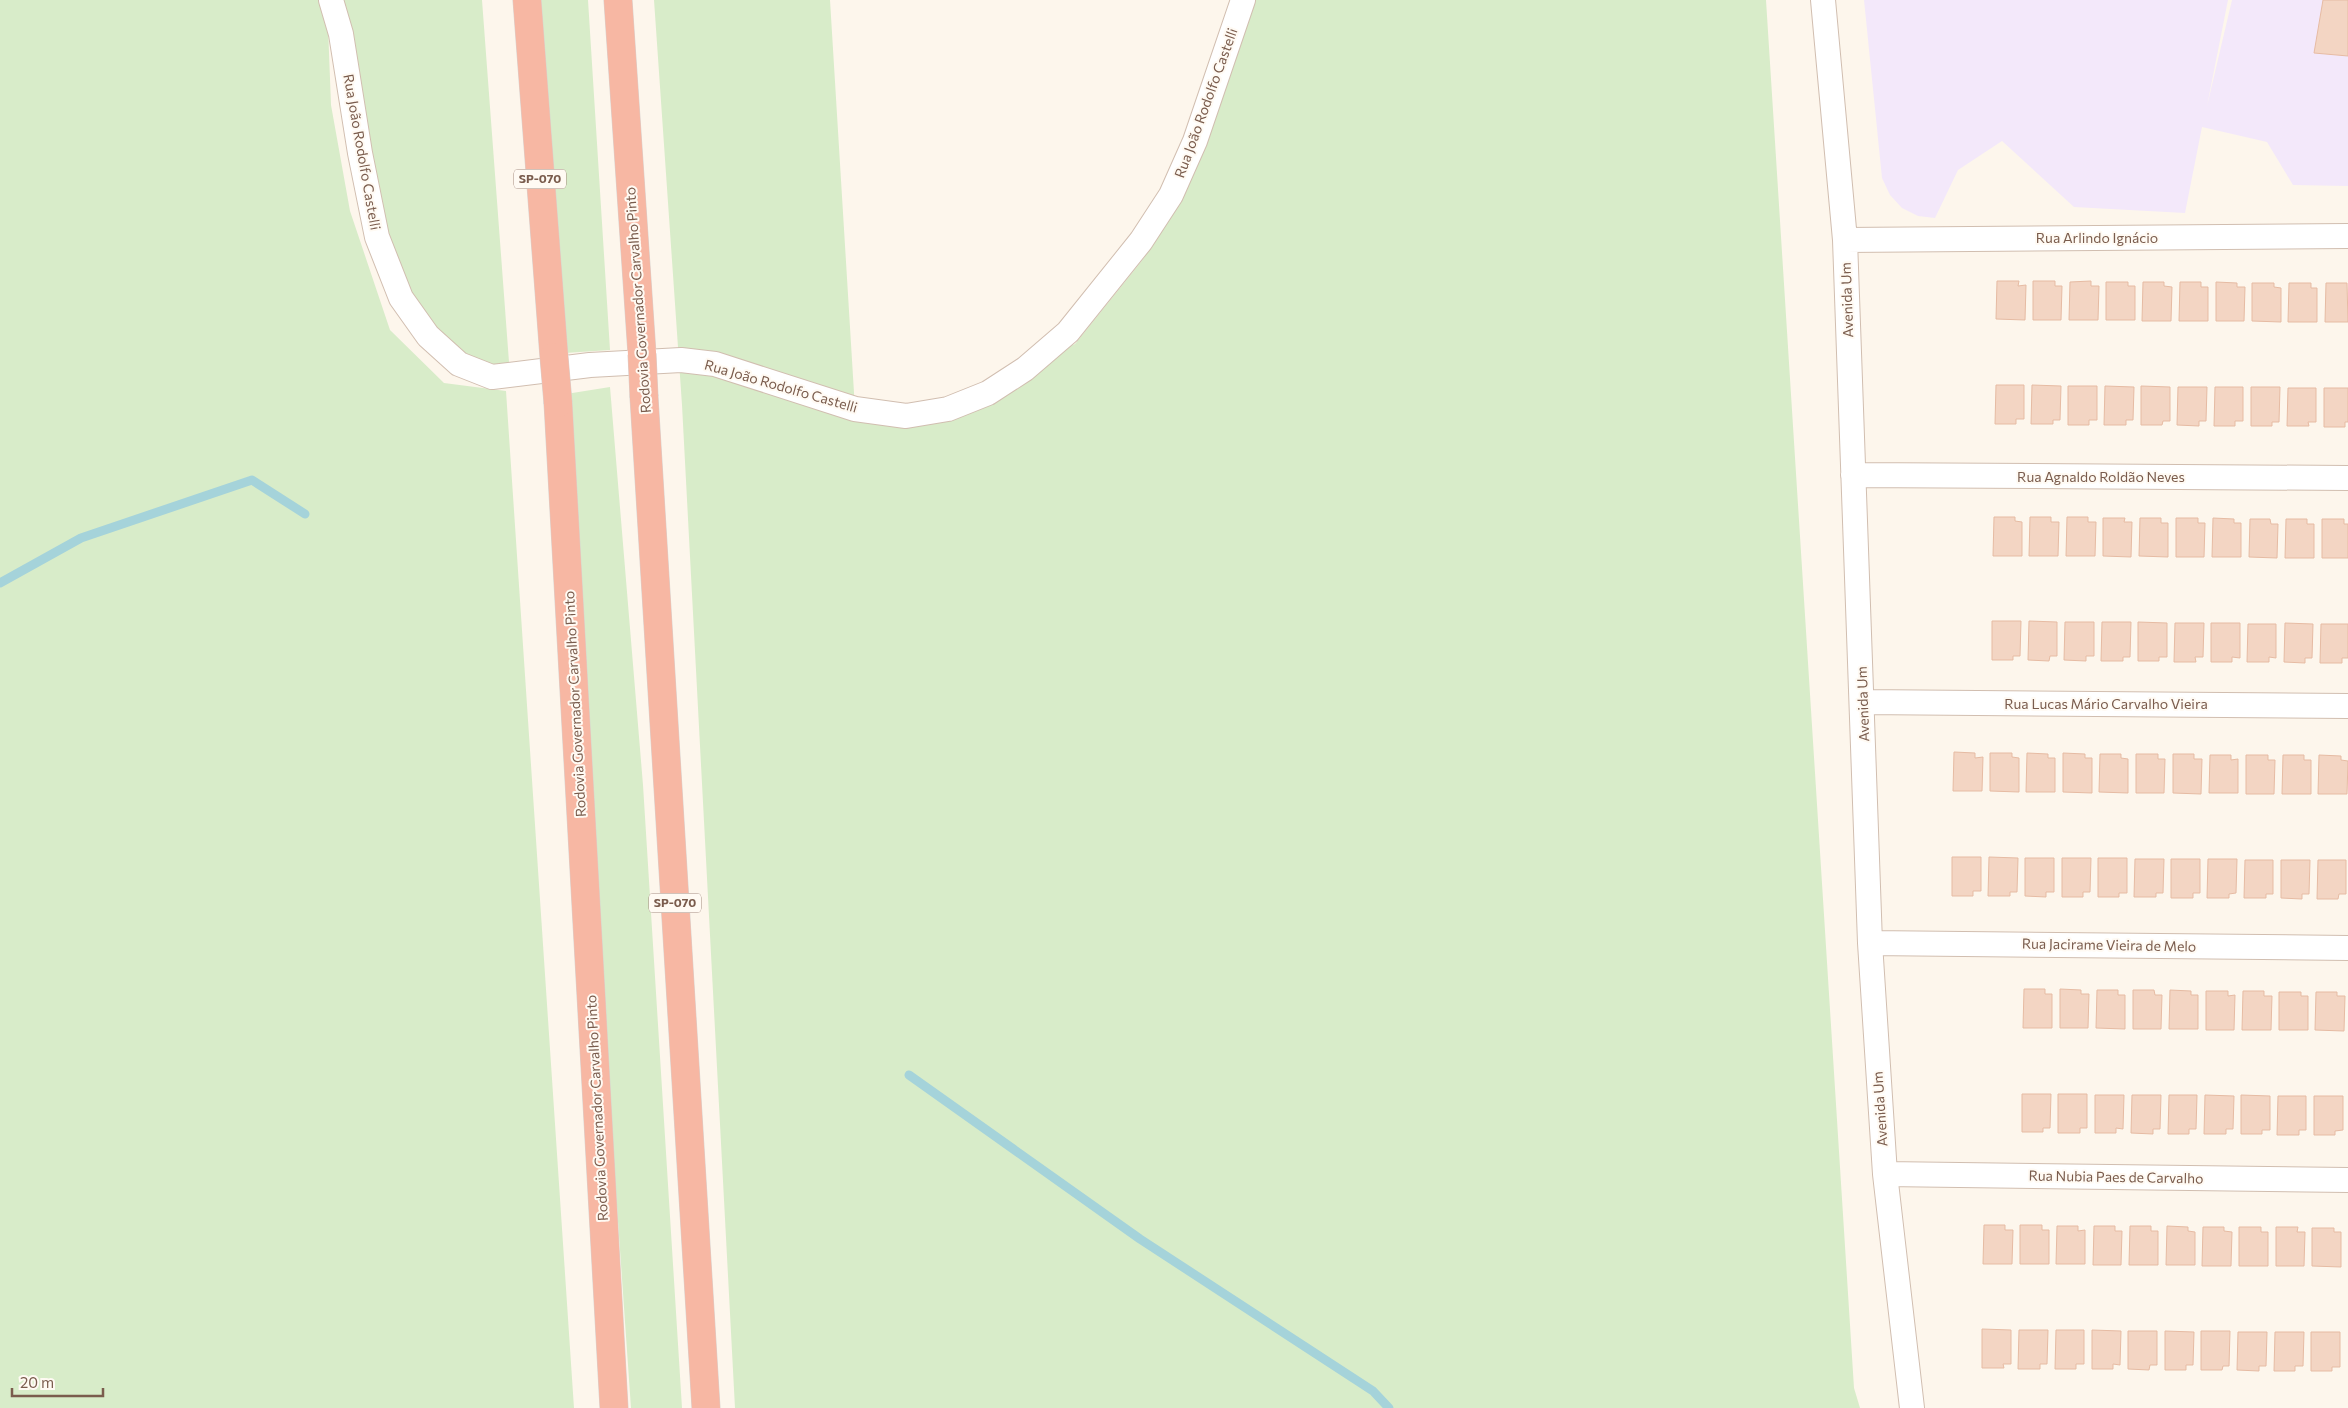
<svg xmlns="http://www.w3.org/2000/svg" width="2348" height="1408" font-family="Commissioner,sans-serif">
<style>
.education{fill:#f3e8fa}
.green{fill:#d8ecc9}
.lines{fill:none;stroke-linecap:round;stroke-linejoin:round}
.stream{stroke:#a5d3da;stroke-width:9}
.building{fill:#f3d5c3;stroke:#e6bba3}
.street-casing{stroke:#d1beb0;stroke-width:26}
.highway-casing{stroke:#dad1cd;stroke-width:29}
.street{stroke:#fff;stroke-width:24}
.highway{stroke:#f7b7a3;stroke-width:28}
.highway-bridge-casing{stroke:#dad1cd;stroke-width:29;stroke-linecap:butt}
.highway-bridge{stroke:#f7b7a3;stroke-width:28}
.labels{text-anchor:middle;stroke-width:4;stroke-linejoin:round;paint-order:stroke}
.shield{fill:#fffaf3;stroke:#a28b7f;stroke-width:1}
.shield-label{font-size:12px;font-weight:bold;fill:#7a5c4d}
.street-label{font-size:14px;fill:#7a5c4d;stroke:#fffaf3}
</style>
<rect width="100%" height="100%" fill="#fdf6ec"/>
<path class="education" d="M1864 0H2228L2207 106 2232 0H2348V186L2293 185 2267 142 2202 127 2185 213 2074 207 2002 141 1958 170 1935 218 1918 216 1902 208 1890 195 1882 178Z"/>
<path class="green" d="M0 0H327L331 105 350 211 390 330 444 383 506 391 574 1408H0Z
M339 0H482L509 362 503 369 463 355 426 322 389 254Z
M539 0H588L610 350 565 353Z
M654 0H830L855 409 906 416 1075 344 1144 258 1195 141 1243 0H1766L1854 1388 1860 1408H735L682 405Z
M610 387 643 785 682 1408H631L594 876 566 394Z"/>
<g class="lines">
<path class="stream" d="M0 583 81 538 252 480 305 514
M909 1075 1140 1239 1373 1391 1389 1408"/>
</g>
<path class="building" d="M2323 0H2348V56L2314 53Z
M1997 281H2019L2018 286 2026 285 2025 320 1996 319Z
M2033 281H2055V286H2062L2061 320H2033Z
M2091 281V286H2099L2098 320H2069L2070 282Z
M2106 282H2128V286H2135V320H2106Z
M2143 282H2164V286L2172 287 2171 321H2142Z
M2180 282H2201V287H2208V321H2179Z
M2216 282 2237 283V287H2245L2244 321H2216Z
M2252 283H2274V287L2281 288V322L2252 321Z
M2289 283H2311V288H2317V322H2288Z
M2326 283H2347L2348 322H2325Z
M1996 385H2024V419H2016V424H1995Z
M2032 385 2061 386 2060 420H2053V424H2031Z
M2068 386H2097V420H2089V425H2068Z
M2105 386 2134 387 2133 420H2126V425H2104Z
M2141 386 2170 387V421H2163L2162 425H2141Z
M2178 387H2207L2206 421H2199V426L2177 425Z
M2215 387H2243V421H2235V426H2214Z
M2251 387H2280L2279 422H2272V426H2251Z
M2288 388H2316V422H2308L2309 426H2287Z
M2324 388H2348V422H2345V427H2324Z
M1994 517H2015V521L2022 522V556H1993Z
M2030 517H2051V522H2059L2058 556H2029Z
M2067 517H2088V522H2096L2095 556H2066Z
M2103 518H2125L2124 522H2132L2131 557 2103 556Z
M2140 518H2161V523H2168V557L2139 556Z
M2176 518H2198V523H2205L2204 557H2176Z
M2213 518 2234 519V523H2241V557H2212Z
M2250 519H2270L2271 524H2278L2277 558 2249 557Z
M2286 519H2307V524H2314V558H2285Z
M2322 519H2344V524H2348V558H2322Z
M1992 621H2021L2020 656H2013V660H1992Z
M2029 621 2057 622V656H2050L2049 661 2028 660Z
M2065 622H2094V656H2086V661L2064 660Z
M2102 622H2131L2130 657H2123V661H2101Z
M2138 622 2167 623V657H2159V661H2138Z
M2175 623H2204L2203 657H2195L2196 662H2174Z
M2211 623H2240V658L2232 657V662H2211Z
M2285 623 2313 624 2312 658H2305V663L2284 662Z
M2248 624H2276V658L2269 657V662H2247Z
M2321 624H2348V658H2342V663H2320Z
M1954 752 1975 753V758L1983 757 1982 791H1953Z
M1990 753H2012V757L2019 758V792L1990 791Z
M2027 753 2048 754V758H2055V792H2026Z
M2063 753 2085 754V758H2092V793L2063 792Z
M2100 754H2121V758L2128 759V793L2099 792Z
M2136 754H2158V759H2165L2164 793H2136Z
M2173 754H2194V759H2202L2201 794 2173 793Z
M2210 755H2231V760L2238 759V793H2209Z
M2246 755H2268V760H2275L2274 794H2246Z
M2283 755H2304V760H2311V794H2282Z
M2319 755 2341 756V760L2348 761 2347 794H2318Z
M1952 857H1981V891H1973V896H1952Z
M1989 857 2018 858 2017 892H2010V896H1988Z
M2025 858H2054V892H2046V897L2025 896Z
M2062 858H2091L2090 892H2083V897H2062Z
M2098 858H2127V893H2119V897H2098Z
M2135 859H2164L2163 893H2156V897H2134Z
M2171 859H2200V893H2193V898H2171Z
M2208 859H2237L2236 893 2229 894V898H2207Z
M2245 860H2273V894H2266V898H2244Z
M2281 860H2310L2309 894H2302V899L2281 898Z
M2318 860H2346V894H2339L2338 899H2317Z
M2024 989H2045V994H2052V1028H2023Z
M2060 989 2081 990V994H2089L2088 1028H2060Z
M2097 990H2118V995H2125V1029L2096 1028Z
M2133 990H2154L2155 995H2162L2161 1029H2133Z
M2170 990 2191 991V995H2198V1029H2169Z
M2206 991H2228V996L2235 995 2234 1030H2206Z
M2243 991H2264V996H2272L2271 1030H2242Z
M2279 992H2301V996H2308V1030H2279Z
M2316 992H2337V996H2345L2344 1031 2315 1030Z
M2022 1094H2051L2050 1128H2043V1132H2022Z
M2058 1094H2087V1128H2080V1133H2058Z
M2095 1095H2124L2123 1129 2116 1128V1133H2095Z
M2132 1095H2161L2160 1129H2153V1134L2131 1133Z
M2169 1095H2197L2196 1129H2189V1134H2168Z
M2205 1095 2234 1096 2233 1129H2226V1134H2204Z
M2241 1095 2270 1096V1130H2262V1134H2241Z
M2278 1096H2306V1130H2299V1135H2277Z
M2314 1096H2343V1130L2335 1131V1135H2314Z
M1984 1225H2005V1230H2013L2012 1264H1983Z
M2020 1225H2042V1230H2049V1264H2020Z
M2057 1226H2078V1231L2085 1230V1264H2056Z
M2094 1226H2115V1231H2122L2121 1265H2093Z
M2130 1226H2151V1231H2158V1265H2129Z
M2167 1226 2188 1227V1231L2195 1232V1265H2166Z
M2203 1227H2224V1231L2232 1232 2231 1266H2202Z
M2239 1227H2261V1232H2268V1266H2239Z
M2276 1227H2298L2297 1232H2305L2304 1266H2276Z
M2312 1228H2334V1232H2341V1267L2312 1266Z
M1982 1329 2011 1330V1364H2003L2004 1368H1982Z
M2019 1330H2048L2047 1364H2040V1369H2018Z
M2056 1330H2084V1364H2076V1369H2055Z
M2092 1330 2121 1331 2120 1365 2113 1364V1369H2092Z
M2128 1331H2157V1365H2150L2149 1370 2128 1369Z
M2165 1331 2194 1332 2193 1365H2186V1370H2165Z
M2201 1331H2230L2229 1366H2223L2222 1370H2201Z
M2238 1332H2267L2266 1366H2259V1371L2237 1370Z
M2275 1332H2304L2303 1366H2295V1371H2274Z
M2311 1332H2340V1367H2332V1371H2311Z"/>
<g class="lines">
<g class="street-casing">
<path id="street" d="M331 0 341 34 360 153 377 237 401 298 428 336 459 364 492 377 590 365 681 360 715 364 855 409 906 416 948 409 988 393 1025 369 1068 332 1141 241 1171 195 1195 141 1243 0
M1823 0 1845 240 1870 943 1885 1174 1912 1408
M1845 240 2348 236
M1853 475 2348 478
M1863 702 2348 706
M1870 943 2348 948
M1885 1174 2348 1180"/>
</g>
<g class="highway-casing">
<path id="highway" d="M527 0 554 357
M618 0 642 354
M644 397 706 1408
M558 403 614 1408"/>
</g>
<use href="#street" class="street"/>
<use href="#highway" class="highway"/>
<g class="highway-bridge-casing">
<path id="highway-bridge" d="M642 354 644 397
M554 357 558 403"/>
</g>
<use href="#highway-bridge" class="highway-bridge"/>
</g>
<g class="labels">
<g class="shield">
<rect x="514" y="169.5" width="52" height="19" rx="4"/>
<rect x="649" y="893.5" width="52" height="19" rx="4"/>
</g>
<g class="shield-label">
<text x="540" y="183">SP-070</text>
<text x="675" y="907">SP-070</text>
</g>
<g class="street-label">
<text transform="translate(1206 103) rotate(-70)" y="5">Rua João Rodolfo Castelli</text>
<text transform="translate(362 152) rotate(80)" y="5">Rua João Rodolfo Castelli</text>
<text x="2097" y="243">Rua Arlindo Ignácio</text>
<text transform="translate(638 300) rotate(-94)" y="5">Rodovia Governador Carvalho Pinto</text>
<text transform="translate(1847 300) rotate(-92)" y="5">Avenida Um</text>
<text transform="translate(781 386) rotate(16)" y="5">Rua João Rodolfo Castelli</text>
<text x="2101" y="482">Rua Agnaldo Roldão Neves</text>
<text transform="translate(575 704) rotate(-93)" y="5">Rodovia Governador Carvalho Pinto</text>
<text transform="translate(1863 704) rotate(-92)" y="5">Avenida Um</text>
<text x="2106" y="709">Rua Lucas Mário Carvalho Vieira</text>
<text transform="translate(2109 945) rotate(1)" y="5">Rua Jacirame Vieira de Melo</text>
<text transform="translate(597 1108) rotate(-93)" y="5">Rodovia Governador Carvalho Pinto</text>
<text transform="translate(1880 1109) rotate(-94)" y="5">Avenida Um</text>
<text transform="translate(2116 1177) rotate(1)" y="5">Rua Nubia Paes de Carvalho</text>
</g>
</g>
<path d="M12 1388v8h91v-8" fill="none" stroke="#7a5c4d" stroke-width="2.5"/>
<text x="20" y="1388" font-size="15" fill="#7a5c4d" stroke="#fffaf3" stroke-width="4" paint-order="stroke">20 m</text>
</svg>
